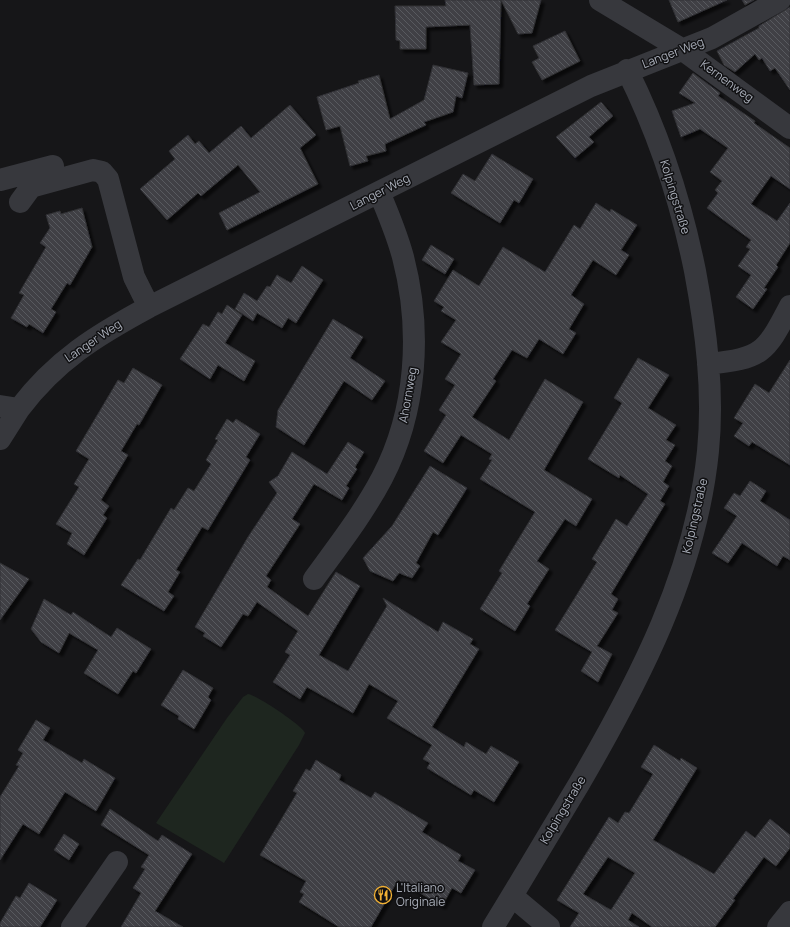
<svg xmlns="http://www.w3.org/2000/svg" width="790" height="927" font-family="Manrope,sans-serif">
<style>
.green{fill:#1e261f}
.building{fill:url(#building-back-hatch);stroke:#303034;fill-rule:evenodd;filter:url(#shadow)}
.lines{fill:none;stroke-linecap:round;stroke-linejoin:round}
.minor{stroke:#37383d;stroke-width:22}
.labels{text-anchor:middle;stroke-width:3;stroke-linejoin:round;paint-order:stroke}
.street-label{font-size:12px;fill:#a8adb8;stroke:#111113}
.poi-label{font-size:12px;fill:#a8adb8;stroke:#111113;text-anchor:start}
</style>
<defs>
<pattern id="building-back-hatch" width="6" height="6" patternUnits="userSpaceOnUse"><rect width="6" height="6" fill="#404145"/><path d="M-1 5l2 2M0 0l6 6M5-1l2 2" fill="none" stroke="#595a5e"/></pattern>
<filter id="shadow"><feDropShadow dx="3.5" dy="3.5" stdDeviation="1" flood-color="#0009"/></filter>
</defs>
<rect width="100%" height="100%" fill="#161618"/>
<path class="green" d="M248 694C257 695 303 726 305 733L299 745 224 863 156 823 227 718 243 697Z"/>
<path class="building" d="M445 0H501L499 84 474 85 470 25 426 27V49H400V41L396 40 395 6H446Z
M501 0H541L532 33 518 34Z
M669 0H727L678 22Z
M742 0H754L745 5Z
M790 7V90L775 68 770 71 762 58 759 60 755 54 735 72 724 65 717 51 759 28V26Z
M565 31 580 61 542 80 532 62 539 58 533 46Z
M433 65 468 73 462 98 456 96 453 112 424 122 426 125 385 144 386 151 366 156 368 161 350 166 340 126 326 130 317 97 359 83 358 81 379 75 390 119 424 100Z
M693 73 720 93 718 96 755 121 754 123 790 148V189L771 176 751 204 777 221 790 203V243L776 265 778 267 764 288 767 289 753 309 736 297 751 275 738 266 750 249 746 247 751 240 707 208 718 193 715 190 722 181 710 172 728 148 700 129 681 137 672 111 695 103 679 93Z
M601 102 613 116 589 137 594 142 575 158 556 137Z
M290 105 316 135 300 148 318 184 227 230 219 213 260 192 238 165 201 196 198 193 167 220 140 189 175 159 169 151 188 135 195 144 199 141 209 153 241 126 251 138Z
M492 154 533 179 519 203 514 200 500 223 451 193 463 174 475 181Z
M596 203 610 212 611 209 637 225 621 250 629 255 616 275 593 260 571 295 584 304 569 329 576 333 563 354 539 339 527 358 512 350 493 379 496 381 472 417 509 440 545 379 583 402 544 470 592 499 576 526 565 519 537 561 549 569 527 604 530 606 515 631 480 609 502 573 499 571 535 512 480 479 492 460 489 459 492 454 461 435 443 463 424 451 446 415 439 410 455 385 445 379 461 354 441 342 456 320 441 311 444 307 434 301 453 270 479 286 503 247 545 272 574 225 580 229Z
M82 208 92 247 70 285 67 283 51 309 56 312 43 333 29 324 27 327 11 318 24 295 19 293 46 247 40 243 50 228 46 215 60 211 61 214Z
M431 245 454 259 445 274 422 260Z
M302 266 323 280 296 323 288 318 282 328 257 313 253 321 235 309 244 293 257 301 267 286 270 287 277 275 291 283Z
M227 305 242 315 225 343 255 361 244 381 218 365 210 379 180 359 203 324 209 327 218 312 222 314Z
M333 319 363 337 350 358 385 381 372 400 344 381 304 445 276 427 278 410Z
M638 358 669 375 648 408 676 425 666 440 675 445 665 461 672 466 663 482 669 486 660 501 665 504 611 594 618 599 612 610 618 613 597 646 612 654 598 682 581 671 592 652 555 630 597 562 592 559 616 519 627 526 648 494 620 475 619 478 588 459 622 403 614 398Z
M790 360V465L752 442 749 446 734 436 743 423 734 418 755 384 769 393Z
M133 368 162 385 139 425 137 424 121 451 128 455 101 500 109 506 103 515 107 518 84 555 67 544 72 533 56 524 79 487 74 484 89 459 76 451 118 380 124 383Z
M227 419 233 423 236 419 260 434 246 457 250 460 208 530 202 527 176 570 180 572 168 592 174 596 164 611 121 585 138 559 140 560 171 508 174 510 188 488 194 491 211 464 206 460 218 440 215 439Z
M348 442 364 452 355 467 357 469 346 486 349 488 342 500 314 484 292 519 300 524 266 576 271 580 267 587 308 616 336 572 360 586 319 655 348 671 387 606 383 598 438 632 443 622 473 639 470 644 479 649 432 727 464 747 466 742 486 754 491 746 519 762 494 802 474 790 471 795 427 768 430 763 423 759 432 745 387 718 398 701 369 684 353 713 307 687 300 699 273 682 290 655 285 652 298 631 257 602 248 616 243 614 221 647 203 636 205 633 195 627 248 537 277 493 269 482 278 476 292 452 327 474Z
M430 466 467 488 438 535 433 532 416 563 420 566 412 578 399 573 393 581 370 571 363 558 392 526Z
M750 481 766 491 760 501 790 520V560L783 556 777 566 742 543 728 563 712 553 737 516 724 508 734 493 740 496Z
M0 563 29 579 0 620Z
M44 599 71 615 73 612 111 637 117 628 151 649 136 673 133 671 118 694 84 673 98 650 69 633 59 653 41 642 31 629Z
M183 670 213 688 208 697 211 700 194 729 178 719 179 716 161 705Z
M36 720 50 728 43 740 82 763 84 759 115 778 96 811 65 792 39 834 23 824 0 860V797L19 766 16 765 23 753 18 750Z
M654 745 680 761 681 758 697 768 653 840 714 874 746 831 755 838 770 819 790 835V848L776 866 764 857 733 899 735 900 715 927H652L632 913 628 920 639 927H570L579 913 557 900 609 817 618 823 625 812 629 813 653 774 641 767ZM608 857 635 873 611 910 583 894Z
M316 760 341 775 339 780 371 798 375 792 428 823 422 832 461 855 458 861 475 870 461 893 452 888 442 906 398 880 371 927H339L299 902 304 894 300 892 306 881 260 855 297 793 293 791 306 769 310 771Z
M110 809 158 841 162 835 192 854 155 911 183 927H121L141 893 133 888 145 869 141 867 149 855 101 825Z
M64 834 79 844 69 860 54 850Z
M29 883 57 900 47 916 40 927H0V923L16 896 20 898Z"/>
<g class="lines">
<path class="minor" d="M600 0 683 50 790 128
M0 180 53 166
M20 202 31 187 93 170 102 172 108 179 134 277 149 307
M708 364C762 358 765 354 790 306
M0 406 19 409C56 360 97 335 149 307L591 86 712 38 780 0
M0 439 19 409
M314 579C338 546 363 514 382 478 417 411 422 330 403 257 397 235 388 213 379 192
M512 896 549 927
M72 927 117 862
M493 927C522 880 550 832 579 784 639 681 696 572 708 451 714 391 706 330 695 271 681 202 659 134 627 70
M778 927 790 912"/>
</g>
<defs>
<g id="restaurant-ring" transform="scale(0.9)"><circle r="9.5" fill="#111113" stroke="#f2b134" stroke-width="1.5"/><path d="M-5-6h1v4h1v-4h1v4h1v-4h1v5L-1.5 .5V6h-2V.5L-5-1ZM5-6V6H3V1.5H1.5Q1.5-4 5-6Z" fill="#f2b134"/></g>
</defs>
<g fill-rule="evenodd">
<use href="#restaurant-ring" x="383" y="895"/>
</g>
<g class="labels">
<g class="street-label">
<text transform="translate(673 53) rotate(-21)" y="4">Langer Weg</text>
<text transform="translate(727 81) rotate(36)" y="4">Kernenweg</text>
<text transform="translate(380 192) rotate(-27)" y="4">Langer Weg</text>
<text transform="translate(675 197) rotate(73)" y="4">Kolpingstraße</text>
<text transform="translate(93 341) rotate(-34)" y="4">Langer Weg</text>
<text transform="translate(408 395) rotate(-80)" y="4">Ahornweg</text>
<text transform="translate(695 516) rotate(-77)" y="4">Kolpingstraße</text>
<text transform="translate(563 810) rotate(-59)" y="4">Kolpingstraße</text>
</g>
<g class="poi-label">
<text x="396" y="892">L'Italiano<tspan x="396" dy="14">Originale</tspan></text>
</g>
</g>
</svg>
